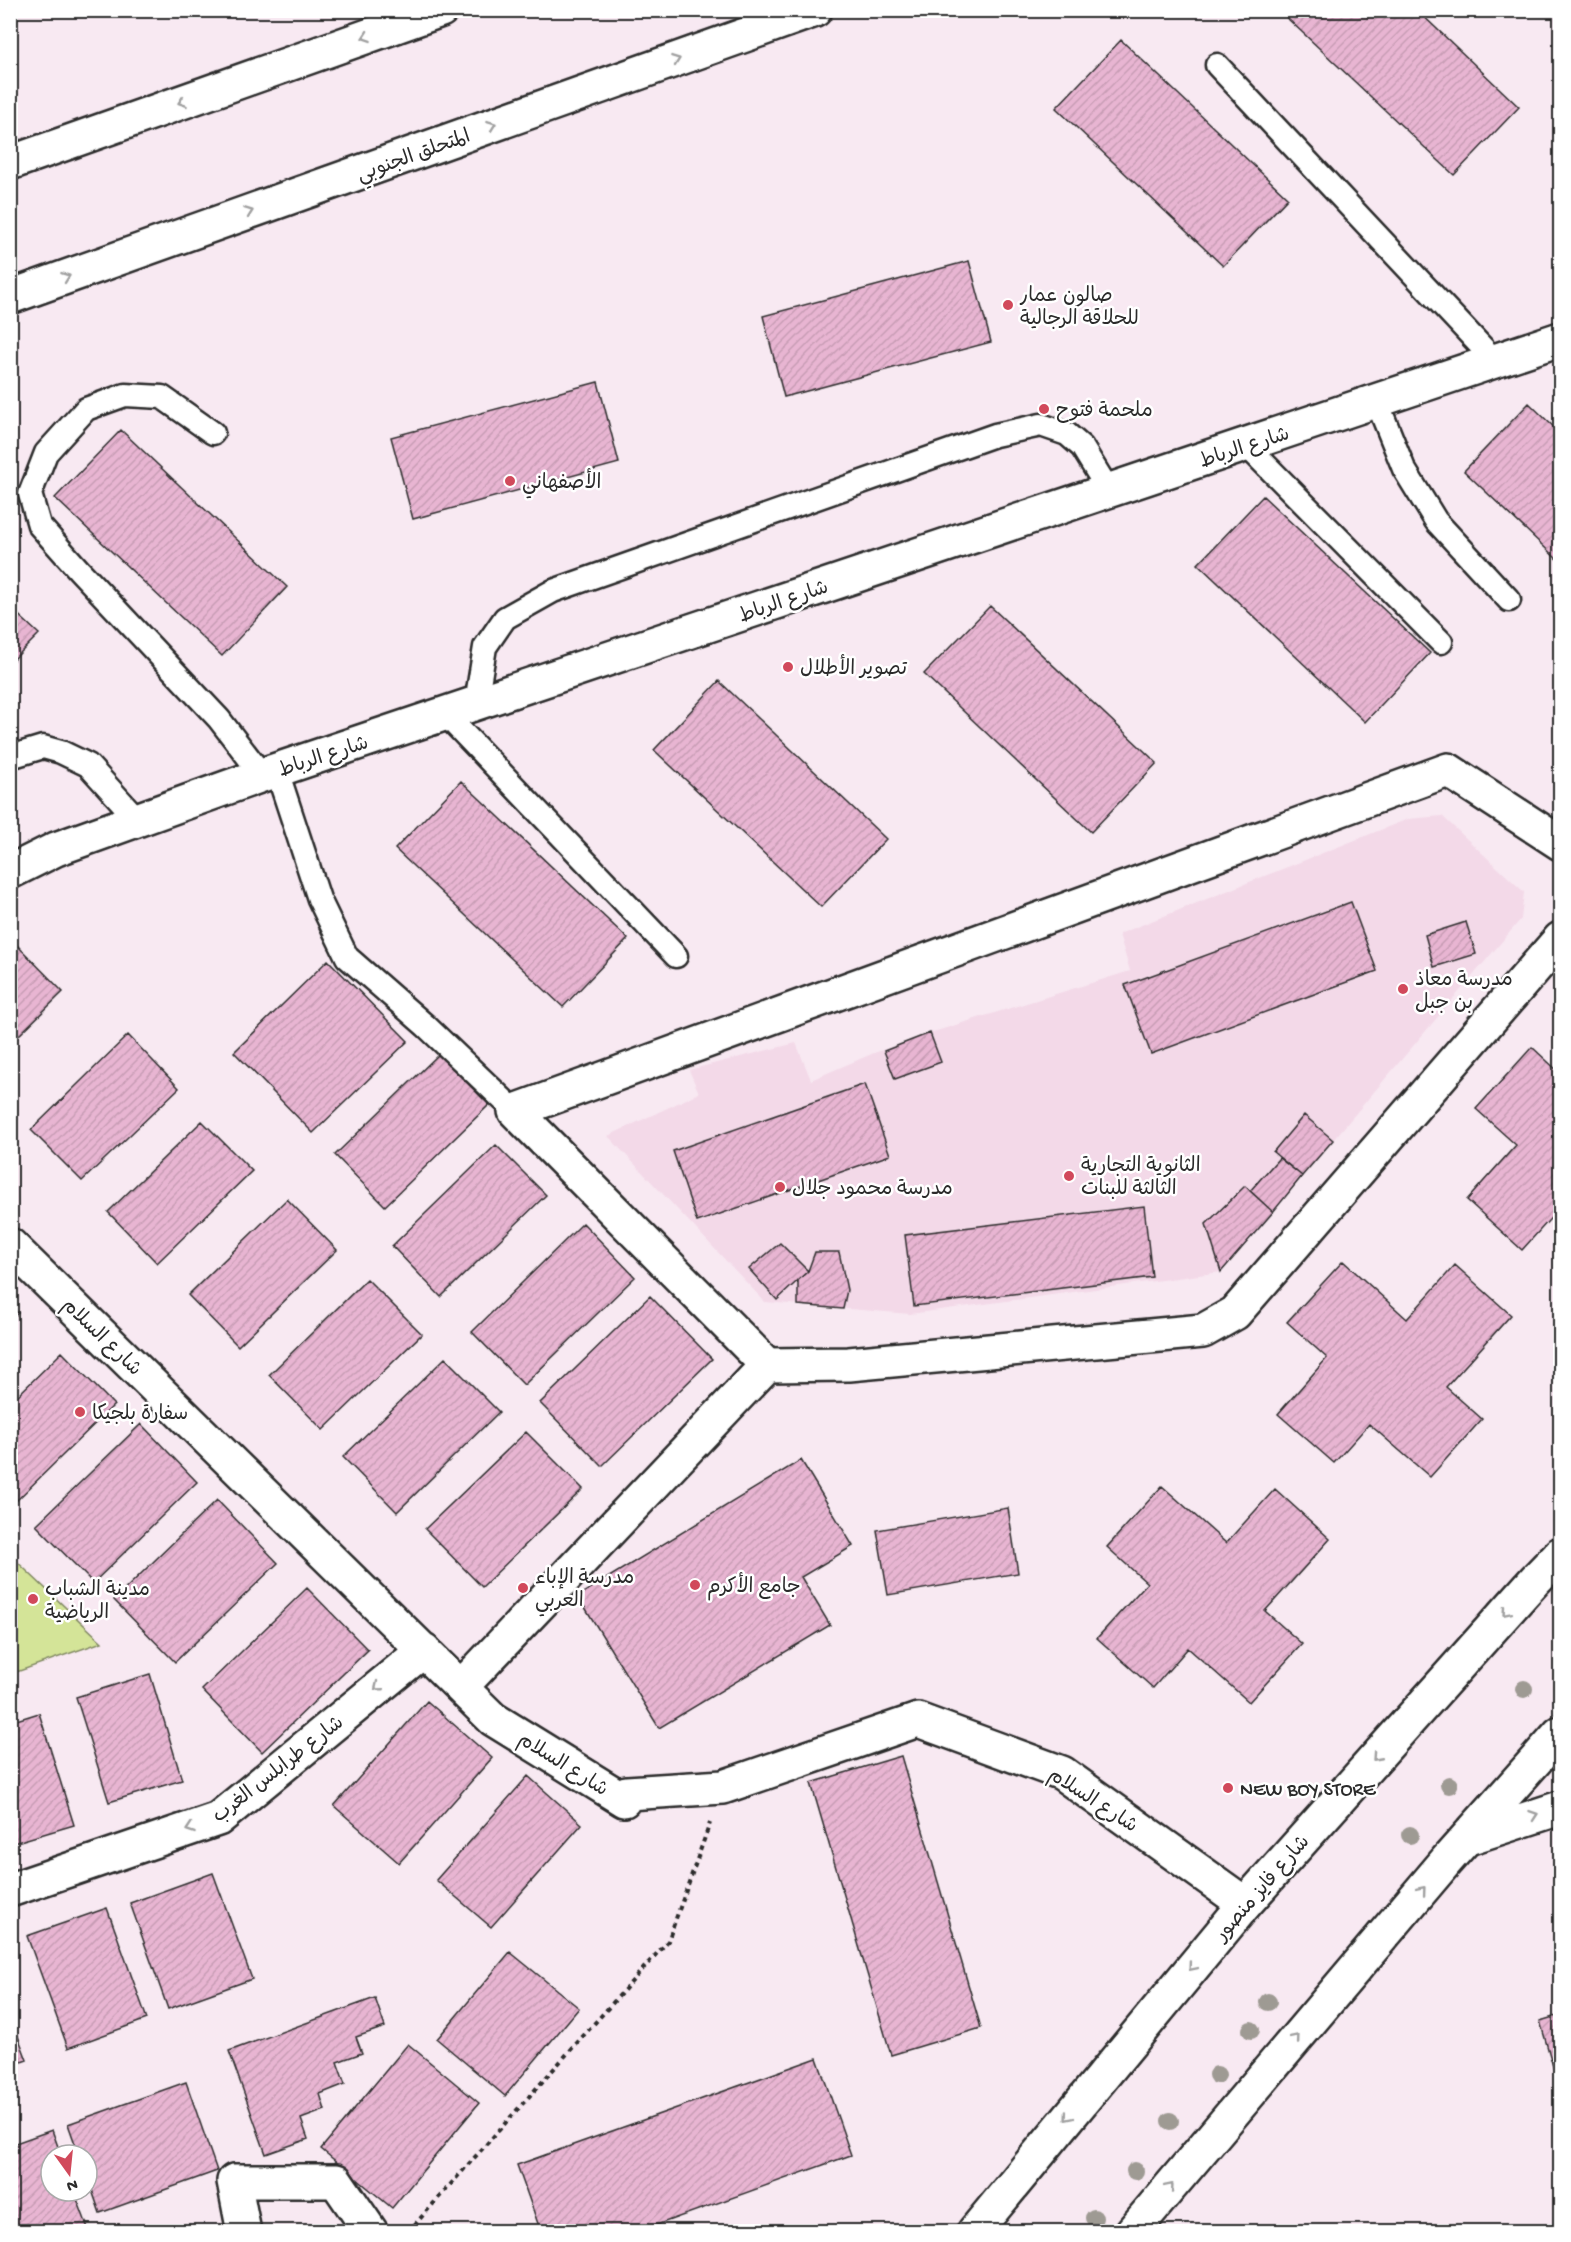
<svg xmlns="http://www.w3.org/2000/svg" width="1571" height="2242" font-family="'Gochi Hand','Playpen Sans Arabic',sans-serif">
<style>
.built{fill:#f3d9e8}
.garden{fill:#d4e498;stroke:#808862;stroke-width:1.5}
.building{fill:url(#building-hatch);stroke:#2b2b2b;stroke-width:1.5}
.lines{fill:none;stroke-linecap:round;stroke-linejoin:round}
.lane-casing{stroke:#2b2b2b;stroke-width:27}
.street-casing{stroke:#2b2b2b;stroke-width:38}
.secondary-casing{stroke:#2b2b2b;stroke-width:38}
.highway-casing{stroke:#2b2b2b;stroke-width:38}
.path{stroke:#2b2b2b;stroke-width:4;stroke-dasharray:4.5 4.5;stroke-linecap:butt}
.lane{stroke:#fff;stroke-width:22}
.street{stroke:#fff;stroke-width:33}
.secondary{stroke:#fff;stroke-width:33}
.highway{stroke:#fff;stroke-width:33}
.tree{fill:#9e9a93}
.oneway{stroke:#a0a0a0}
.poi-dot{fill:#d1495b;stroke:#fff;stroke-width:2}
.labels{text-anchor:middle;stroke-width:5;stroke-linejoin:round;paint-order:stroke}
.street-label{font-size:20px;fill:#2b2b2b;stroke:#fff}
.poi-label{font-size:20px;fill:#2b2b2b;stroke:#fff;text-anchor:start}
</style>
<defs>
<pattern id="building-hatch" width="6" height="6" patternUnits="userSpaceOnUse" patternTransform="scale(1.5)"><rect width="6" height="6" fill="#e8b5d2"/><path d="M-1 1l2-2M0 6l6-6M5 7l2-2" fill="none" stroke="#c79cb4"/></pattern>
</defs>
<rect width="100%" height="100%" fill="#f8e9f2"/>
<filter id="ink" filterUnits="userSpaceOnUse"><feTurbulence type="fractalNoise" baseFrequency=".0167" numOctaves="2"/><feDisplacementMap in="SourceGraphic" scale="12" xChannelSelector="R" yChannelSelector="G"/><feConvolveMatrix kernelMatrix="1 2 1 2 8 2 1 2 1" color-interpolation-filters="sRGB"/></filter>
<g filter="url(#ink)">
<path class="built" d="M1442 816 1524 892 1521 919 1221 1272 910 1314 765 1302 608 1136 699 1093 689 1070 796 1043 811 1080 874 1053 930 1033 1130 971 1119 934 1408 819Z"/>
<path class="garden" d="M10 1556H11L102 1642 11 1674Z"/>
<path class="building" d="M1294 10H1417L1519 107 1454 175 1287 18Z
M1121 40 1288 198 1223 266 1056 108Z
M969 261 991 342 784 397 763 316Z
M598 382 619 463 413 519 391 437Z
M1529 403 1560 433V562L1464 471Z
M121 430 287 587 222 656 55 498Z
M1263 496 1430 653 1365 722 1198 564Z
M990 606 1157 763 1091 832 924 674Z
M10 607 39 634 10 663Z
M719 681 886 839 821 907 654 750Z
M461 781 628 939 563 1007 395 849Z
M1351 902 1377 971 1151 1054 1125 985Z
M1466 922 1476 954 1434 967 1425 935Z
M10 938 63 992 10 1044Z
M328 960 408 1041 313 1133 234 1052Z
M930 1033 941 1062 895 1079 884 1051Z
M128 1035 179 1088 82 1181 31 1130Z
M1532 1047 1560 1073V1212L1558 1210 1522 1250 1467 1200 1516 1145 1476 1109Z
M439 1054 489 1105 385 1206 335 1155Z
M865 1084 890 1155 697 1222 673 1151Z
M1304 1115 1333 1140 1302 1176 1273 1152Z
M202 1121 252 1171 157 1263 108 1212Z
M496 1145 546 1195 441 1297 392 1246Z
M1279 1158 1302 1176 1273 1212 1250 1191Z
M1245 1186 1273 1212 1221 1272 1206 1224Z
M287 1199 337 1250 238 1346 188 1295Z
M1144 1206 1152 1277 914 1306 905 1235Z
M583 1223 635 1277 524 1385 472 1332Z
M780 1243 808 1271 777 1300 749 1269Z
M815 1252H839L847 1290 843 1309 798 1305V1280L808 1271Z
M1343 1261 1407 1319 1455 1265 1511 1315 1446 1387 1482 1419 1430 1477 1369 1424 1334 1463 1278 1414 1327 1358 1287 1322Z
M367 1279 422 1334 323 1430 269 1375Z
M650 1296 712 1359 602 1466 540 1403Z
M10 1306 18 1313 10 1320Z
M62 1352 114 1405 14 1503 10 1499V1403Z
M445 1358 499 1412 397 1512 343 1457Z
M141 1424 197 1482 93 1583 36 1525Z
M526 1432 583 1489 482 1587 425 1529Z
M801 1460 853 1546 801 1577 830 1625 659 1728 578 1596Z
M1162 1486 1226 1543 1275 1489 1330 1539 1265 1611 1302 1644 1249 1702 1188 1648 1153 1688 1097 1638 1147 1583 1107 1547Z
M217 1500 278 1563 175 1662 114 1600Z
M1008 1508 1018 1573 888 1595 877 1530Z
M307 1588 368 1650 262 1752 202 1690Z
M150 1674 182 1780 109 1802 76 1697Z
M427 1701 492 1758 399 1863 334 1806Z
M39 1713 74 1825 10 1844V1722Z
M901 1756 981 2028 891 2055 811 1783Z
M528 1776 582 1824 491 1927 436 1880Z
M213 1873 252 1979 168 2009 130 1903Z
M107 1908 147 2019 68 2048 27 1936Z
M510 1952 579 2008 505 2096 437 2039Z
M375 1998 385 2027 356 2037 362 2053 337 2062 345 2084 320 2094 325 2110 301 2119 308 2139 266 2154 229 2051Z
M10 2015 27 2060 10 2066Z
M1560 2015V2091L1540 2021Z
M408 2044 479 2103 392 2208 321 2149Z
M817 2058 851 2155 637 2232H541L517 2165Z
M186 2082 217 2171 100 2213 87 2176V2155H79L68 2124Z
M52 2130 61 2155H51V2191H74L88 2228 79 2232H10V2145Z"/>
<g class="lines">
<g class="lane-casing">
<path id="lane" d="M1217 65 1495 361
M1377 402 1404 469 1436 521 1509 600
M213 433 162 397 125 395 86 409 46 453 30 494 39 525 79 570 219 719 262 775
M1246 445 1441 642
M476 703 485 647 505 618 553 591 995 435 1041 425 1067 434 1082 447 1109 491
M445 714 676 956
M10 757 43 747 61 752 88 765 138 820
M277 771 319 899 347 957 426 1026 515 1111"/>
</g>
<g class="street-casing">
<path id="street" d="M10 872 56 849 262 775 1560 339
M10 1245 493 1719 624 1800 627 1793 723 1787 918 1720 1062 1773 1245 1904
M767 1365 515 1111 1448 770 1560 843
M461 1687 767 1365 849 1364 1203 1331 1235 1313 1560 939
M10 1890 218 1819 424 1650
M244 2232 234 2181H336L371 2232"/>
</g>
<g class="secondary-casing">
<path id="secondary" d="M1468 1838 1560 1808"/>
</g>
<g class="highway-casing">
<path id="highway" d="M10 163 441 10
M10 297 815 10
M974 2232 1245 1904 1535 1580 1560 1554
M1132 2232 1447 1860 1560 1733"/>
</g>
<path class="path" d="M408 2232 668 1941 710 1823"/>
<use href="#lane" class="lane"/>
<use href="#street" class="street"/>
<use href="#secondary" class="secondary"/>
<use href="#highway" class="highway"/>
</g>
<g class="tree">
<circle cx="1524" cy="1689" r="9"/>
<circle cx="1449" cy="1785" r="9"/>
<circle cx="1410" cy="1835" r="9"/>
<circle cx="1268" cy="2002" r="9"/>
<circle cx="1251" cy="2030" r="9"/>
<circle cx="1217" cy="2075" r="9"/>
<circle cx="1170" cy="2121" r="9"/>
<circle cx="1135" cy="2171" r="9"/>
<circle cx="1094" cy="2218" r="9"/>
</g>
<defs><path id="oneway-chevron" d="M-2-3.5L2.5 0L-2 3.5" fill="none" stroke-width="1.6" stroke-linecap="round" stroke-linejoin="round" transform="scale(1.5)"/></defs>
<g class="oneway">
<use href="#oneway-chevron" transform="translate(366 37) rotate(161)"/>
<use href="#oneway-chevron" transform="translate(676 60) rotate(-20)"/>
<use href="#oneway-chevron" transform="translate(182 102) rotate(161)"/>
<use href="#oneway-chevron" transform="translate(492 125) rotate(-20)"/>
<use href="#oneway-chevron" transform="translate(249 212) rotate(-20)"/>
<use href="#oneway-chevron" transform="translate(66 277) rotate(-20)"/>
<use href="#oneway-chevron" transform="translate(1506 1612) rotate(131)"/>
<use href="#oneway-chevron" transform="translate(378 1687) rotate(141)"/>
<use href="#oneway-chevron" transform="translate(1376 1757) rotate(132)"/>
<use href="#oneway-chevron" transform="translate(1534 1815) rotate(-19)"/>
<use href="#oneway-chevron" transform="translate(190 1829) rotate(161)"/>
<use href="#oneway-chevron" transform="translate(1422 1890) rotate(-50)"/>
<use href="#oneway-chevron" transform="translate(1192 1967) rotate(130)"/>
<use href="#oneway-chevron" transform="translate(1296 2038) rotate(-50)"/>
<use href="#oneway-chevron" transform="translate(1068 2117) rotate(130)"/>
<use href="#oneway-chevron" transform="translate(1170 2187) rotate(-50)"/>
</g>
</g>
<g class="poi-dot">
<circle cx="1008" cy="305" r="6"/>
<circle cx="1044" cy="409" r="6"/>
<circle cx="510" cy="481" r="6"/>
<circle cx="788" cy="667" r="6"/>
<circle cx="1403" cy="989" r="6"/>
<circle cx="1069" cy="1176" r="6"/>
<circle cx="780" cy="1187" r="6"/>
<circle cx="80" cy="1412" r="6"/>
<circle cx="695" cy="1585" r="6"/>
<circle cx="523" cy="1588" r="6"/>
<circle cx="33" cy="1599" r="6"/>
<circle cx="1228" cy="1788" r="6"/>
</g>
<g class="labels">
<g class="street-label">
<text transform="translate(413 154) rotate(-20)" y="7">المتحلق الجنوبي</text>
<text transform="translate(1244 446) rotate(-18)" y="7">شارع الرباط</text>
<text transform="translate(783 600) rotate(-19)" y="7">شارع الرباط</text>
<text transform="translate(323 755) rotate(-18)" y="7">شارع الرباط</text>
<text transform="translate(103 1336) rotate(44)" y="7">شارع السلام</text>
<text transform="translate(564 1763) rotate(32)" y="7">شارع السلام</text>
<text transform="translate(277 1768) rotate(-38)" y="7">شارع طرابلس الغرب</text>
<text transform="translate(1094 1799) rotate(33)" y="7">شارع السلام</text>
<text transform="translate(1261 1887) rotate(-49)" y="7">شارع فايز منصور</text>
</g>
<g class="poi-label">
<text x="1020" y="301">صالون عمار<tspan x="1020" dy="23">للحلاقة الرجالية</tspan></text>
<text x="1056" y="416">ملحمة فتوح</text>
<text x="522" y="488">الأصفهاني</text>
<text x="800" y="674">تصوير الأطلال</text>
<text x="1415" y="985">مدرسة معاذ<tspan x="1415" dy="23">بن جبل</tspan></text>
<text x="1081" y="1171">الثانوية التجارية<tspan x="1081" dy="23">الثالثة للبنات</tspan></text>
<text x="792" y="1194">مدرسة محمود جلال</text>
<text x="92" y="1419">سفارة بلجيكا</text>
<text x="535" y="1583">مدرسة الإباء<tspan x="535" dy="23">العربي</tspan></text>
<text x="707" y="1592">جامع الأكرم</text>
<text x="45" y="1595">مدينة الشباب<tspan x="45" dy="23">الرياضية</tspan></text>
<text x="1240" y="1795">NEW BOY STORE</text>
</g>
</g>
<rect width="1571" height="2242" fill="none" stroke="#fff" stroke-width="36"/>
<rect x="18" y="18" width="1535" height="2206" fill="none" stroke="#2b2b2b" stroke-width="2" filter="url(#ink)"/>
<g transform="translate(69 2173) rotate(165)"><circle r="28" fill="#ffffff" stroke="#aaaaaa" stroke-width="1.5"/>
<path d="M0-4.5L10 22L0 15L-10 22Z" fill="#d1495b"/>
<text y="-9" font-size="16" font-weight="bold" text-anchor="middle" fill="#2b2b2b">N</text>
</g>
</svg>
